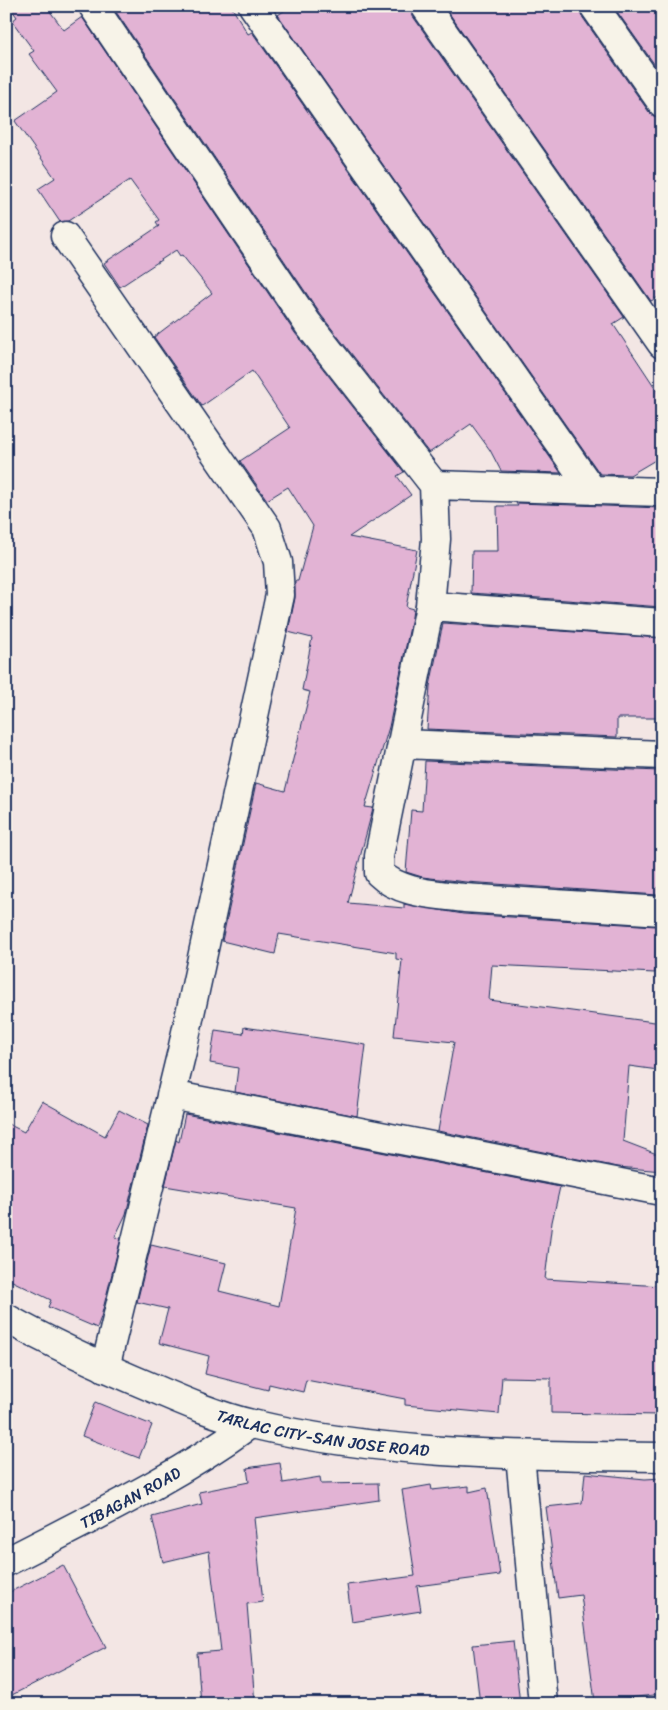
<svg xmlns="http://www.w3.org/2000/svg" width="668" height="1710" font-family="Sriracha,sans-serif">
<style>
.building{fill:#e2b3d4;stroke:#1b2f5e}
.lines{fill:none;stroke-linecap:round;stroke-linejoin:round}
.minor-casing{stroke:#1b2f5e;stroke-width:31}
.major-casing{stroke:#1b2f5e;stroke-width:31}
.minor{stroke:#f7f3e8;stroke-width:28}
.major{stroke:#f7f3e8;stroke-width:28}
.labels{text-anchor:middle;stroke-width:4;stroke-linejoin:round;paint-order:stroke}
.street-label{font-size:16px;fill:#1b2f5e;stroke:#f7f3e8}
</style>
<rect width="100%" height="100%" fill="#f3e6e4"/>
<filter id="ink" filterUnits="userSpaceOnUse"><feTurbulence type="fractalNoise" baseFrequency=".02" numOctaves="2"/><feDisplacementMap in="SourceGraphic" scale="10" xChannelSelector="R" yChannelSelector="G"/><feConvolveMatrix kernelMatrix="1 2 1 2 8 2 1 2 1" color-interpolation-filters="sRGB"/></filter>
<g filter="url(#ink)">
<path class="building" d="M9 6H46L64 30 82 17 295 333 404 472 397 476 411 495 349 537 417 550 406 607 413 609 412 617 389 727 365 807 373 808 348 903 404 908V904L463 914 656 926 655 973 492 965 489 1000 662 1023V1037L658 1070 629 1066 623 1141 662 1156V1171L618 1167 438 1131 454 1042 394 1036 402 960 396 959V953L279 934 275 954 222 941 256 783 285 791 310 692 302 690 312 638 288 632 295 598V581H298L313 526 288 487 267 500 240 461 290 428 252 371 202 406 154 337 212 293 182 255 180 256 176 250 120 287 104 263 159 226 156 222 159 220 130 180 68 221 60 222 38 189 55 178 15 121 57 92 29 54 34 51 12 21 17 17Z
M112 6H231L248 34 252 32 561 473 501 471 490 450 471 424 429 453 321 315Z
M291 6H410L412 15 624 317 613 324 662 398V456L630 475 600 474 278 15Z
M444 6H579L581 15 649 112 655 117 662 118V295L651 301Z
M613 6H662V75Z
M516 503 662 508V607L471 593 472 551H498L497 506H518Z
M443 623 662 638V718H617V737L427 729 430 686Z
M425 761 659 771 662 818V887H658V895L466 882 422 877 406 872 411 810 422 811Z
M244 1027 366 1045 357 1116 235 1092 238 1068 210 1063 215 1030 243 1034Z
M42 1101 105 1136 119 1110 148 1125 126 1214 115 1237 121 1238 101 1317 97 1328 48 1307 51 1300 6 1278V1123L24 1132Z
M185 1114 560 1187 552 1222 545 1279 662 1286V1391H660L659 1415 551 1413V1378L502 1377 499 1414 405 1405V1399L306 1380 303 1392 269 1384 268 1390 205 1374 209 1356 159 1343 168 1309 137 1302 151 1245 226 1263 219 1291 279 1306 296 1208 165 1186 176 1140 179 1142Z
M95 1402 152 1425 139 1458 82 1436Z
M280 1463 283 1483 320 1477 321 1484 378 1483 379 1500 254 1518 263 1602 247 1604 255 1704H201L197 1653 221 1651 209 1551 163 1562 152 1517 202 1504 199 1492 249 1482 247 1468Z
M585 1473 645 1479 662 1478V1694L595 1702 581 1595 558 1598 546 1507 582 1503Z
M431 1485 432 1490 469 1486V1492L487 1488 500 1575 417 1586 421 1611 352 1622 347 1585 415 1576 402 1490Z
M63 1565 106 1647 6 1698V1594Z
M513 1641 520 1704H480L473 1645Z"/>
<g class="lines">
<g class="minor-casing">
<path id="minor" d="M93 6 308 324 434 485 436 539 430 606 379 856V873C400 894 437 894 464 898L662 911
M253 6 592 490
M425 6 662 344
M594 6 662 103
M65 236 267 528 278 562 280 595 182 1051 105 1368
M434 485 662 492
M430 606 662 623
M403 744 662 755
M171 1095 661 1191
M520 1455 543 1704"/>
</g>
<g class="major-casing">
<g id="major">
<path id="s1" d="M6 1318C54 1345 103 1367 153 1388 185 1402 218 1416 252 1424 386 1456 525 1455 662 1457"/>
<path id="s2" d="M6 1562C89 1519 175 1479 250 1424"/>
</g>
</g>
<use href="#minor" class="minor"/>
<use href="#major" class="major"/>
</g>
</g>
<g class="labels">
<g class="street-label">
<text dy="6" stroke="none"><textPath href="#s1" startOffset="340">TARLAC CITY-SAN JOSE ROAD</textPath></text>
<text dy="6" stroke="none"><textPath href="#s2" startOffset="140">TIBAGAN ROAD</textPath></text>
</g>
</g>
<rect width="668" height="1710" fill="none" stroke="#f7f3e8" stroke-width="25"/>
<rect x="12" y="12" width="643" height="1685" fill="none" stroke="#1b2f5e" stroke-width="2" filter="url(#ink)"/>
</svg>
